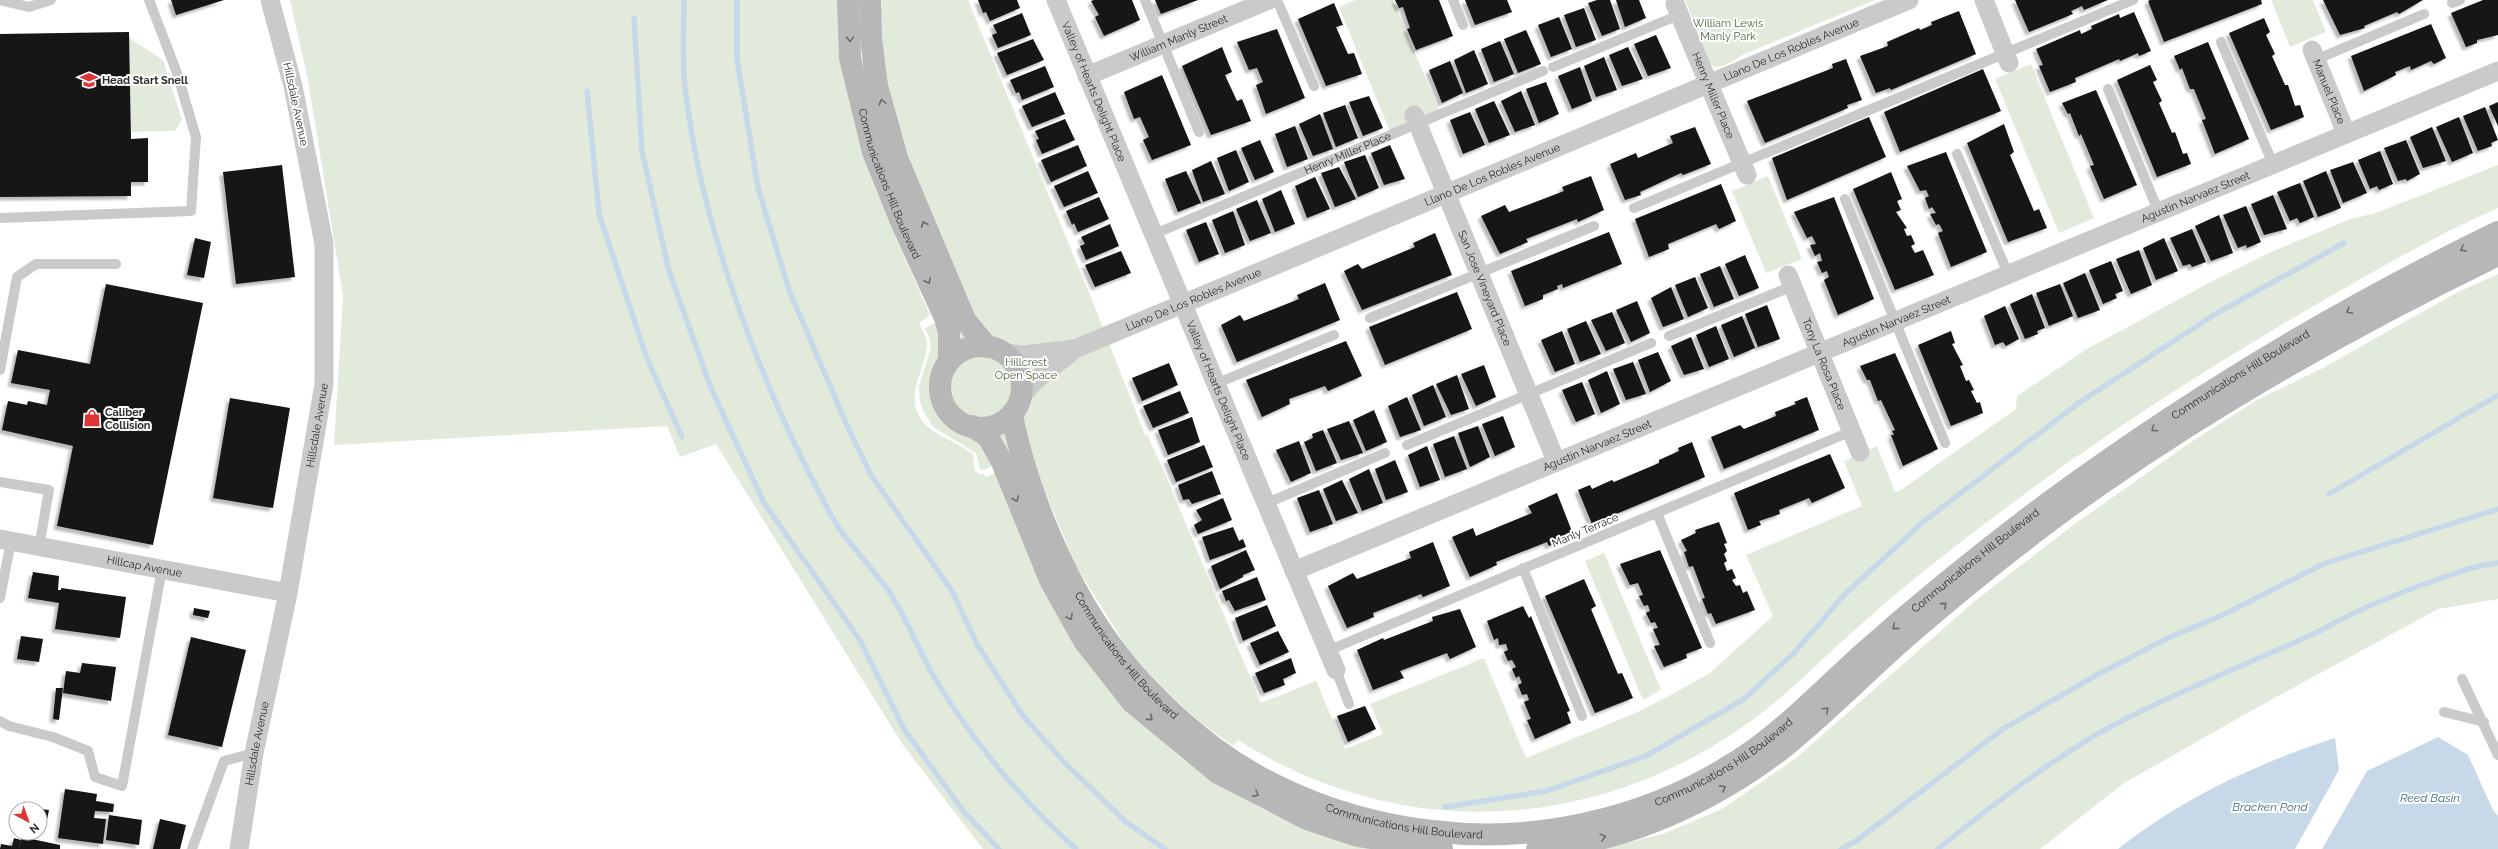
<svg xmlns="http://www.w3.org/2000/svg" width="2498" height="849" font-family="Raleway,sans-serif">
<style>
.green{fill:#e2eadb}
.water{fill:#c7d9e9}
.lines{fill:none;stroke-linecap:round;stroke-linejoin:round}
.stream{stroke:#c7d9e9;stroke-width:5.5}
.building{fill:#141414;filter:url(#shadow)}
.lane{stroke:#cacaca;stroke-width:10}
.street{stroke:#cacaca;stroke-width:19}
.secondary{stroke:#b7b7b7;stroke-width:22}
.oneway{stroke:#6b6b6b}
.labels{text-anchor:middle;stroke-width:4;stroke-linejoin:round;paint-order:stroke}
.park-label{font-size:11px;fill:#4d663c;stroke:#fff}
.street-label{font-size:11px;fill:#2d2d2d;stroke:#fff}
.poi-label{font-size:11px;font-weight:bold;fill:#2d2d2d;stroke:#fff;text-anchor:start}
.water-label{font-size:12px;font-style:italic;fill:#3e688b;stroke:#fff}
</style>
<defs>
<filter id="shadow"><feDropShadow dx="-3.5" dy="3.5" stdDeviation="1" flood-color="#0004"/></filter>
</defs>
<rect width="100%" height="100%" fill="#fff"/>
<path class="green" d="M290 0H839L892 229 930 315 919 323C922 330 928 339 927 346 925 372 902 397 924 423 938 438 958 441 973 455L975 471 979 474H984L986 477 995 473 1129 709 1179 756 1216 782 1262 809 1305 828 1372 849H983L903 745 716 444 680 457 667 426 334 445 343 296 308 80Z
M870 0H968L1094 305 1145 435 1147 434 1162 467 1261 703 1316 681 1345 749 1383 734 1370 704 1484 658 1526 758 1638 712 1678 691 1710 673 1773 616 1746 555 1862 506 1844 461 1877 446 1895 492 1901 490 2016 409 2017 396 2087 349 2207 284 2271 252 2348 220 2376 213 2498 165V208C2436 235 2376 270 2317 304 2207 368 2101 436 1999 513 1951 549 1902 587 1857 628 1819 661 1783 700 1741 728 1587 834 1397 841 1238 740L1233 746 1200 722 1159 685 1128 649 1076 566 1044 489 993 466 983 470 980 469 976 453 933 427 924 412 920 402 919 385 931 348 930 340 925 328 945 318 897 158Z
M1356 0H1393L1442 118 1393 139 1339 7Z
M1685 0H1875L1742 55C1731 63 1711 77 1704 55 1702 51 1703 45 1701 40 1696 27 1691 13 1685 0Z
M2271 0H2313L2326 32 2290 47Z
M129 38 163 60 182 120 175 131 131 132Z
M2031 64 2094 218 2059 233 1995 79Z
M1768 176 1802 259 1766 273 1732 191Z
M2498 274V599L2438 609 2267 702 2124 783 2040 849H1599L1663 834 1722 809 1795 759 1976 600 2072 526 2188 444 2257 400 2321 369 2456 293Z
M1604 553 1661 690 1643 700 1585 561Z"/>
<path class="water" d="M2438 737 2468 755 2493 810 2498 816V849H2322L2367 771Z
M2335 738 2339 770 2295 849H2118C2182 798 2258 763 2335 738Z"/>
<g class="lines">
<path class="stream" d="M684 0C684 28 682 58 685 87 701 227 762 389 830 513 846 544 875 568 893 598 908 622 919 650 933 675 969 737 1022 801 1076 849
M737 0V59L758 188 789 290 849 430 871 475 952 591 977 644 1023 716 1065 763 1126 822 1165 849
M634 18 642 151 669 271 711 388 764 503 860 640 904 729 964 812 999 849
M587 91 599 214 646 356 682 437
M2329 494 2498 395
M1445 807 1546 791 1646 756 1744 699 1794 653 1845 594 1923 522 2080 402 2217 313 2344 243
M1841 849 1856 841 2003 729 2095 676 2166 639 2227 613 2323 564 2498 509
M1938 849C1998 801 2058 753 2127 718 2190 687 2256 660 2320 631 2358 609 2398 593 2439 579 2459 572 2477 565 2498 563"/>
</g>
<path class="building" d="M171 0H224L176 15Z
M978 0H1017L1020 8 990 21 986 12 983 13Z
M1094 0H1132L1140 20 1104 36 1095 17 1099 15 1091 1Z
M1155 0H1198L1161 14Z
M1395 0H1439L1453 36 1416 50 1407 29 1410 28 1403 7 1399 8Z
M1465 0H1507L1512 12 1475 25Z
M1597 0H1610L1620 29 1602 36 1588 3Z
M1616 0H1639L1646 18 1625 27Z
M2015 0H2108L2084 10 2082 6 2071 11 2073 14 2029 32Z
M2150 0H2261L2262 4 2164 42 2148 1Z
M2323 0H2423L2399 14 2397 12 2364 26 2365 28 2340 35Z
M2483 0H2498V35L2477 40V43L2466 47 2451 13Z
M1334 3 1343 25 1336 27 1348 54 1354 53 1362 74 1326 86 1298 19Z
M1584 8 1596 40 1576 47 1564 15Z
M1959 11 1976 54 1891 90 1890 88 1876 93 1860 56 1888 46 1887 42 1919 28 1920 30 1932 25 1931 22Z
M2134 12 2151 51 2139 56 2138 53 2120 61 2119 59 2075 78 2076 82 2050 92 2039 66 2043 65 2036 49 2080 30 2081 34 2092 29 2091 26 2119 14 2120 18Z
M1022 13 1031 35 998 48 992 35 997 33 993 25Z
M1559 17 1572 49 1551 57 1538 25Z
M2264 18 2270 32 2266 35 2275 54 2272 56 2285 85H2288L2295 106 2300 105 2304 117 2271 130 2229 33Z
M2431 24 2446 58 2434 64 2431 61 2411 70 2410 66 2395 72 2396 75 2364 91 2351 56Z
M1277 29 1305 98 1266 114 1256 85 1263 82 1257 68 1249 70 1237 42Z
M1526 30 1541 64 1518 73 1504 39Z
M129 32 131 139 148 138V182H131V196L0 197V34Z
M1656 35 1671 68 1648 76 1634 44Z
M1033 39 1044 60 1007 75 997 53Z
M1500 41 1514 74 1494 82 1481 49Z
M2208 42 2249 139 2215 154 2202 120 2206 119 2194 89H2190L2182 68 2180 70 2174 56Z
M1222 47 1232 72 1225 75 1237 101 1242 99 1251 121 1211 135 1182 66Z
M1628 47 1643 79 1622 86 1609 55Z
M1474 50 1488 84 1466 93 1454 60Z
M1604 57 1617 90 1596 97 1584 66Z
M1846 59 1862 100 1847 105 1848 108 1765 143 1747 101 1833 68 1832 64Z
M1450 61 1463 93 1442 103 1429 70Z
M2150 65 2157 80 2153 82 2162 101 2159 103 2172 133 2175 132 2183 154 2187 153 2191 164 2157 177 2117 80Z
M1045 66 1054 87 1022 100 1019 92 1016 93 1010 80Z
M1580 67 1592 101 1572 109 1558 76Z
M1983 69 2001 111 1900 152 1884 112Z
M1162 75 1191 145 1152 160 1143 140 1149 137 1140 117 1134 119 1124 92Z
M1546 82 1559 114 1539 123 1526 89Z
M2096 90 2137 185 2104 199 2090 166 2094 165 2081 134 2079 136 2070 113 2068 114 2062 103Z
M1521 91 1535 125 1515 132 1501 101Z
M1055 92 1065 114 1032 127 1022 106Z
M1369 96 1383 128 1363 136 1349 102Z
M1494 101 1510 135 1489 143 1475 109Z
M2498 102V126L2489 106Z
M1345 105 1358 138 1336 147 1323 113Z
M2485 107 2498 140 2491 143 2492 146 2478 151 2463 116Z
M1470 112 1485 145 1463 154 1450 120Z
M1320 114 1333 149 1313 156 1299 124Z
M1869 117 1886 157 1787 200 1772 158Z
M2459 117 2473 153 2452 162 2436 127Z
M1065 119 1075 140 1042 154 1036 140 1039 139 1035 131Z
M2004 124 2014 152 2010 155 2034 211 2039 209 2047 228 2008 242 1967 143Z
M1295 126 1308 159 1287 167 1275 134Z
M1695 127 1711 164 1683 175 1681 173 1640 192 1641 195 1625 200 1610 164 1636 153 1638 158 1673 143 1670 136Z
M2432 127 2446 161 2423 168 2410 137Z
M1260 140 1274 172 1255 180 1241 148Z
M2406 140 2420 174 2407 181 2406 179 2398 181 2384 148Z
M1078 145 1087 166 1051 182 1041 160Z
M1390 145 1405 179 1384 185 1371 153Z
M1236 150 1249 182 1229 191 1217 158Z
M2380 151 2393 184 2379 190 2377 186 2370 189 2358 160Z
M1946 152 1987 252 1951 267 1938 233 1943 231 1939 224 1936 225 1930 214 1936 213 1932 207 1929 209 1925 198 1929 196 1926 190 1920 191 1907 166Z
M1365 155 1379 188 1358 197 1344 162Z
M1211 161 1225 194 1203 202 1192 170Z
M2353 162 2367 193 2343 203 2330 170Z
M282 165 295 277 236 284 223 172Z
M1339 167 1356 199 1335 207 1321 173Z
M1088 171 1098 193 1064 207 1054 186Z
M1186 171 1201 203 1178 212 1165 179Z
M2326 171 2341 208 2318 217 2303 181Z
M1891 172 1902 199 1897 201 1901 210 1896 212 1907 228 1904 229 1907 236 1911 235 1915 244 1911 246 1915 253 1923 250 1934 275 1895 290 1853 189Z
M1591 176 1604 210 1578 222 1577 219 1526 239 1528 242 1500 254 1481 216 1505 205 1509 212 1564 191 1562 187Z
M1315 177 1330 209 1307 218 1295 186Z
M2300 183 2314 217 2300 223 2297 218 2290 221 2277 192Z
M1721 184 1736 221 1719 229 1716 224 1668 244 1669 249 1649 257 1635 219Z
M1281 190 1295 224 1275 232 1262 199Z
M2273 195 2287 229 2264 235 2251 204Z
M1099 197 1109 219 1078 232 1074 223 1072 225 1066 211Z
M1834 197 1874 299 1838 315 1824 280 1829 277 1827 271 1822 273 1817 262 1822 261 1820 253 1815 256 1810 245 1816 244 1812 236 1807 238 1794 212Z
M1257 200 1271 233 1250 241 1236 209Z
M2246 206 2261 242 2247 248 2246 245 2238 248 2223 215Z
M1233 211 1245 245 1225 253 1212 220Z
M2219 215 2233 253 2211 261 2195 226Z
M1206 222 1219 254 1199 262 1186 230Z
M1110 224 1119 246 1086 260 1080 246 1085 244 1081 237Z
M2192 229 2206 262 2192 267 2190 264 2183 266 2170 238Z
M1609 232 1622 264 1563 288 1562 284 1557 286 1558 289 1543 295V299L1525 306 1511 271Z
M1435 233 1452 275 1362 310 1344 271 1358 264 1362 269 1415 247 1413 243Z
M195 238 211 242 204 278 187 275Z
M2164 238 2178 271 2156 280 2143 248Z
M2139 250 2152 285 2131 294 2116 259Z
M1121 251 1131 273 1095 287 1085 265Z
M1745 255 1759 288 1739 296 1725 264Z
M2111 261 2123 291 2115 294 2117 298 2103 304 2089 270Z
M1720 266 1734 299 1714 307 1700 274Z
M2085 273 2100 310 2078 318 2063 283Z
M1695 277 1708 308 1688 317 1675 285Z
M1325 283 1340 320 1237 362 1221 325 1240 315 1244 321 1299 299 1297 295Z
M106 284 203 303 153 545 57 526 73 446 2 430 8 401 27 405 28 401 47 405 50 390 11 383 18 350 90 364Z
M2060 284 2073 316 2049 326 2036 293Z
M1671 287 1684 319 1663 327 1651 298Z
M1457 292 1472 329 1385 365 1369 327Z
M2032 294 2045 328 2037 331 2038 334 2025 339 2010 304Z
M1637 301 1650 333 1631 342 1616 310Z
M1767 305 1780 339 1758 347 1745 314Z
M2005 306 2019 339 2006 346 2003 342 1995 345 1984 316Z
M1612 312 1625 343 1606 351 1591 320Z
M1742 316 1755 348 1734 357 1721 325Z
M1586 321 1601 354 1580 362 1567 329Z
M1716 326 1729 359 1709 367 1696 335Z
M1562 331 1575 364 1555 372 1541 340Z
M1951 331 1955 343 1952 344 1963 365 1960 366 1966 381 1969 380 1974 390 1971 391 1977 403 1980 402 1983 413 1951 426 1918 345Z
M1691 337 1704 369 1684 375 1671 346Z
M1346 341 1362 376 1328 391 1325 386 1289 399 1290 404 1262 417 1246 380Z
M1658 352 1671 381 1650 392 1638 360Z
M1895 353 1938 449 1903 466 1891 435H1894L1892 431 1895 430 1881 400 1878 401 1870 380H1867L1860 366Z
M1633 362 1646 394 1626 400 1613 369Z
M1169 363 1178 385 1142 401 1132 378Z
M1484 365 1496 397 1476 406 1461 374Z
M1607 371 1620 404 1601 413 1588 380Z
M1457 375 1469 409 1451 415 1436 384Z
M1582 382 1595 414 1576 422 1562 390Z
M1433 385 1446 417 1424 426 1412 395Z
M1180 391 1189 413 1153 428 1143 406Z
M1407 397 1421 430 1400 437 1388 406Z
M1807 397 1819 430 1724 469 1711 437 1740 425 1744 429 1776 416 1775 412 1796 404 1794 402Z
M230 398 290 408 273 508 213 498Z
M1374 410 1387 442 1366 451 1353 420Z
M1503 416 1515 447 1495 456 1482 424Z
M1192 417 1200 442 1168 455 1158 430Z
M1349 421 1363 453 1341 460 1327 429Z
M1478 426 1490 457 1470 467 1458 433Z
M1323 430 1337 463 1316 471 1304 442 1313 438 1312 434Z
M1454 436 1467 469 1445 477 1433 444Z
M1299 441 1311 473 1291 482 1276 450Z
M1692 442 1705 477 1592 524 1578 490 1590 485 1592 489 1612 480 1614 482 1659 463V460L1679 451 1678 448Z
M1204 445 1213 467 1176 482 1167 460Z
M1427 446 1440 480 1420 487 1408 455Z
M1830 454 1845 488 1812 503 1809 498 1779 510 1780 514 1759 521 1761 525 1748 530 1734 493Z
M1395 460 1408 492 1386 500 1375 469Z
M1369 469 1383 503 1362 511 1349 479Z
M1212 471 1221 494 1192 504 1189 499 1183 500 1178 485Z
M1342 480 1358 513 1336 521 1323 489Z
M1319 490 1333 524 1310 532 1297 498Z
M1557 493 1573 534 1549 546 1547 542 1496 562 1497 565 1470 577 1452 537 1473 528 1476 536 1532 513 1528 506Z
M1223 498 1232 520 1198 534 1194 525 1202 520 1196 510Z
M1719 522 1727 543 1724 544 1727 551 1724 554 1727 561 1724 563 1727 571 1732 569 1736 578 1732 580 1736 586 1740 585 1743 593 1747 591 1755 610 1716 624 1711 613 1708 614 1702 599 1705 598 1693 566 1689 567 1684 552 1687 551 1681 540 1696 533 1695 530Z
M1233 527 1239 541 1243 539 1246 547 1210 560 1202 537Z
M1433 542 1450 586 1423 597 1421 594 1373 613 1374 617 1347 628 1328 586 1353 573 1357 579 1411 558 1409 552Z
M1246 550 1255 570 1243 575V577L1220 589 1211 566Z
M1660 550 1702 648 1686 654 1687 658 1664 667 1654 646 1660 645 1653 629 1658 628 1655 622 1651 623 1646 613 1650 611 1648 605 1644 606 1639 596 1643 595 1638 583 1630 585 1620 564Z
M33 572 59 576 58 590H61V588L126 597 120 638 55 629 59 603 28 598Z
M1257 577 1266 600 1235 611 1229 600 1226 601 1222 591Z
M1584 579 1596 606 1591 609 1618 674 1622 673 1633 698 1595 713 1545 596Z
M1267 605 1276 626 1243 641 1235 618Z
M1523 606 1529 618 1531 616 1570 711 1567 712 1571 723 1535 739 1527 720 1531 719 1524 702 1529 700 1527 694 1522 695 1518 685 1522 683 1519 676 1516 678 1512 669 1516 667 1512 660 1508 661 1504 652 1508 650 1506 644 1499 645 1498 638 1494 640 1487 621Z
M194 608 210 611 208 618 193 615Z
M1460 609 1476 647 1450 659 1447 653 1400 671 1404 678 1373 690 1357 650 1383 638 1384 640 1433 621 1432 617Z
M1278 631 1289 652 1260 665 1250 643Z
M21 636 43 639 39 662 17 659Z
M191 637 246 650 222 747 168 735Z
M1291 658 1296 673 1283 679 1285 685 1264 693 1255 673Z
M82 663 116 667 111 701 63 693 66 671 80 673Z
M56 688H63L59 720 53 719Z
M1365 706 1376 729 1348 742 1337 716Z
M65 789 97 794 96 801 114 804 113 812 95 811 94 818 106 819 103 844 58 838Z
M40 809 49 810 45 829 40 828Z
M109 815 142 820 139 845 106 840Z
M160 819 186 825 180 849H153Z
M22 837 60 845V849H19Z
M14 838 21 840 19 849H0L1 844 12 846Z"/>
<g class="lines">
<g class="lane">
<path d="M0 0 29 7 51 0"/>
<path d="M1145 0 1199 132"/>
<path d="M1277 0 1314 86"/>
<path d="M1453 0 1463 25"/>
<path d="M2452 3 2460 0"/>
<path d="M2221 42 2273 164"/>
<path d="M2315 60 2424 14"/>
<path d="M1553 67 1679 15"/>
<path d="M2108 89 2159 213"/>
<path d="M1957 154 2009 276"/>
<path d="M1845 199 1945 443"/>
<path d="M1634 208 2133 0"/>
<path d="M0 218 191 211 196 137 177 73 149 0"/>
<path id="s1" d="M1152 235 1543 71"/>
<path d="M1370 318 1594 226"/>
<path d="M1669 336 1793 286"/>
<path d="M0 370 17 277 36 264H116"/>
<path d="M1215 384 1334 335"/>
<path d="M1407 445 1651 343"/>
<path d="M0 482 49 490 39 547"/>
<path d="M1267 503 1385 453"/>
<path d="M1657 513 1710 643"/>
<path d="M1523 568 1582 716"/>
<path d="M0 598 11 541"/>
<path d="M1327 651 1852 431"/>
<path d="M1336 670 1349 704"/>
<path d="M2462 679 2498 755"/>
<path d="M2444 712 2484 722"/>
<path d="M0 721 9 726 53 737 88 751 95 777 122 786 162 569"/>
<path d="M192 849 224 761 254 753"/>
</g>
<g class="street">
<path id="s2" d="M1056 0C1149 224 1242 447 1336 670"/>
<path d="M1984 0 2009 63"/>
<path id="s3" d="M1675 4 1747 175"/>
<path id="s4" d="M2312 50 2346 133"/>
<path id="s5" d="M1087 76 1269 0"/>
<path id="s6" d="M1414 115 1556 461"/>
<path id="s7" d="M1788 275 1860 452"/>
<path d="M1003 353 1023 355 1075 349"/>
<path id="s8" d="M1021 396 1036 380 1075 349 1909 0"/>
<path id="s9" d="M0 539 288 593"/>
<path id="s10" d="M1294 571 2498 71"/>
<path id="s11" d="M239 849 254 753 288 593 324 384V244L293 86 270 0"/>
</g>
<g class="secondary">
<path id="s12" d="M848 0 850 58 873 152 902 224 945 318 949 332V361"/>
<path d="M870 0 871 39 877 86 897 158 965 320 987 347"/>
<circle cx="981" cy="387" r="41"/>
<path id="s13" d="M1012 415C1019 452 1031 488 1045 523 1084 619 1131 684 1213 747 1276 794 1354 822 1432 831 1544 845 1662 815 1755 749 1793 721 1826 687 1861 655 1922 601 1986 549 2052 500 2191 398 2343 307 2498 232"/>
<path d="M972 426 988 437 1002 462 1051 582 1084 641 1132 702 1218 773 1307 819 1358 836 1442 849"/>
<path d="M1537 849C1625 843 1715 801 1783 748 1828 712 1868 670 1911 633 1972 580 2035 530 2101 484 2227 396 2360 322 2498 255"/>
</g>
</g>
<defs><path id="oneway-chevron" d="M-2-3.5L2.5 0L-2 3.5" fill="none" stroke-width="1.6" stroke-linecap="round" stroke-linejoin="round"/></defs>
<g class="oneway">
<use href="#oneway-chevron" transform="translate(850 39) rotate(88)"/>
<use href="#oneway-chevron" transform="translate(882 102) rotate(-105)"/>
<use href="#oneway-chevron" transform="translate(924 224) rotate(-113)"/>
<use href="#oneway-chevron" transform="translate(2463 249) rotate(154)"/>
<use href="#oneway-chevron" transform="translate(928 281) rotate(65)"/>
<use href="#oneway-chevron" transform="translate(2349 311) rotate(150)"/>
<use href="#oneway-chevron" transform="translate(2154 429) rotate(146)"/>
<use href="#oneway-chevron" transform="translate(1016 499) rotate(68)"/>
<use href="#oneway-chevron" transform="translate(1944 605) rotate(-40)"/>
<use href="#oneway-chevron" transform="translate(1070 617) rotate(61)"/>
<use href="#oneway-chevron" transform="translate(1895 627) rotate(139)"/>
<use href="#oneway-chevron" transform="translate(1826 710) rotate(-43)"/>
<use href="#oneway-chevron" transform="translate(1150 718) rotate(40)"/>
<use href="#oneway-chevron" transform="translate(1723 788) rotate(-29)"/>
<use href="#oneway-chevron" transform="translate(1256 794) rotate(29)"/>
<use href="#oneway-chevron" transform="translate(1603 837) rotate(-15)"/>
</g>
<defs>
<g id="school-bare" transform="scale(1.38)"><path d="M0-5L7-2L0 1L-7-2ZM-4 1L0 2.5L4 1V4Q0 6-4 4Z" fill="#de3535" stroke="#fff" stroke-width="2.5" paint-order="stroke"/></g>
<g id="shop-bare" transform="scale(1.38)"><path d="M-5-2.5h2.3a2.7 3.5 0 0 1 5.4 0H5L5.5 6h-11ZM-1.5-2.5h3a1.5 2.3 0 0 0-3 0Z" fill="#de3535" stroke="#fff" stroke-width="2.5" paint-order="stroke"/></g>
</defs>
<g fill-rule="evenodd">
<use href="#school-bare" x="89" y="80"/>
<use href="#shop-bare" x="92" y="418"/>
</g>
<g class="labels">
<g class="park-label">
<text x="1728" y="27">William Lewis<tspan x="1728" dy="13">Manly Park</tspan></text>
<text x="1026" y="366">Hillcrest<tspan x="1026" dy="13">Open Space</tspan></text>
</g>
<g class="street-label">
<text dy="4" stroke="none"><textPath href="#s5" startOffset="99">William Manly Street</textPath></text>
<text dy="4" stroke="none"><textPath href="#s8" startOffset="848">Llano De Los Robles Avenue</textPath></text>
<text dy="4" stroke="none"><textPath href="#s4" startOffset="45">Manuel Place</textPath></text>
<text dy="4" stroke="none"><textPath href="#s2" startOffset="99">Valley of Hearts Delight Place</textPath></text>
<text dy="4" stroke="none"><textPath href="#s3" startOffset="99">Henry Miller Place</textPath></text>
<text transform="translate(296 104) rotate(78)" y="4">Hillsdale Avenue</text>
<text dy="4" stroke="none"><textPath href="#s1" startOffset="212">Henry Miller Place</textPath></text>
<text dy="4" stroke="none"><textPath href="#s8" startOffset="524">Llano De Los Robles Avenue</textPath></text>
<text dy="4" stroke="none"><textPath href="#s12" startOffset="190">Communications Hill Boulevard</textPath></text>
<text dy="4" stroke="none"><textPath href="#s10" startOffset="976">Agustin Narvaez Street</textPath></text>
<text dy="4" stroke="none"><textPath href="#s6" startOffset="187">San Jose Vineyard Place</textPath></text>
<text dy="4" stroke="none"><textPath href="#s8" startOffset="200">Llano De Los Robles Avenue</textPath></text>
<text dy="4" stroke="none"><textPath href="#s10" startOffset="652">Agustin Narvaez Street</textPath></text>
<text dy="4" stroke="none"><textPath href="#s7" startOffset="96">Tony La Rosa Place</textPath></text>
<text dy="4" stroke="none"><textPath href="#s13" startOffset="1589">Communications Hill Boulevard</textPath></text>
<text dy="4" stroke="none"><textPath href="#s2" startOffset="423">Valley of Hearts Delight Place</textPath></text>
<text dy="4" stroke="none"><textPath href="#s11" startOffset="431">Hillsdale Avenue</textPath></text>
<text dy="4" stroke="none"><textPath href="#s10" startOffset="328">Agustin Narvaez Street</textPath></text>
<text transform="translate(1585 530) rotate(-23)" y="4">Manly Terrace</text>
<text dy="4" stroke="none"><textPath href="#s13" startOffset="1265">Communications Hill Boulevard</textPath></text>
<text dy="4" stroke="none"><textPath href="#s9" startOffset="147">Hillcap Avenue</textPath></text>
<text dy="4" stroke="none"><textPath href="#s13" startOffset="270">Communications Hill Boulevard</textPath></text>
<text dy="4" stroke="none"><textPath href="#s11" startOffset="107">Hillsdale Avenue</textPath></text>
<text dy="4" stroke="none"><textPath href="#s13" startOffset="941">Communications Hill Boulevard</textPath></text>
<text dy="4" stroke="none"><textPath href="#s13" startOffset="605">Communications Hill Boulevard</textPath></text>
</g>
<g class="poi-label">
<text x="102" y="84">Head Start Snell</text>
<text x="105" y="416">Caliber<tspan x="105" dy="13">Collision</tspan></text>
</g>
<g class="water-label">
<text x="2430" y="802">Reed Basin</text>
<text x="2270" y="811">Bracken Pond</text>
</g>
</g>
<g transform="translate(28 821) rotate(139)"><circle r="19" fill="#ffffff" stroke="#ababab"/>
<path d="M0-3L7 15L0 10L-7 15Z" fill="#de3535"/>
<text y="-6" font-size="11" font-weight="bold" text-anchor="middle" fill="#2d2d2d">N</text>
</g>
</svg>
